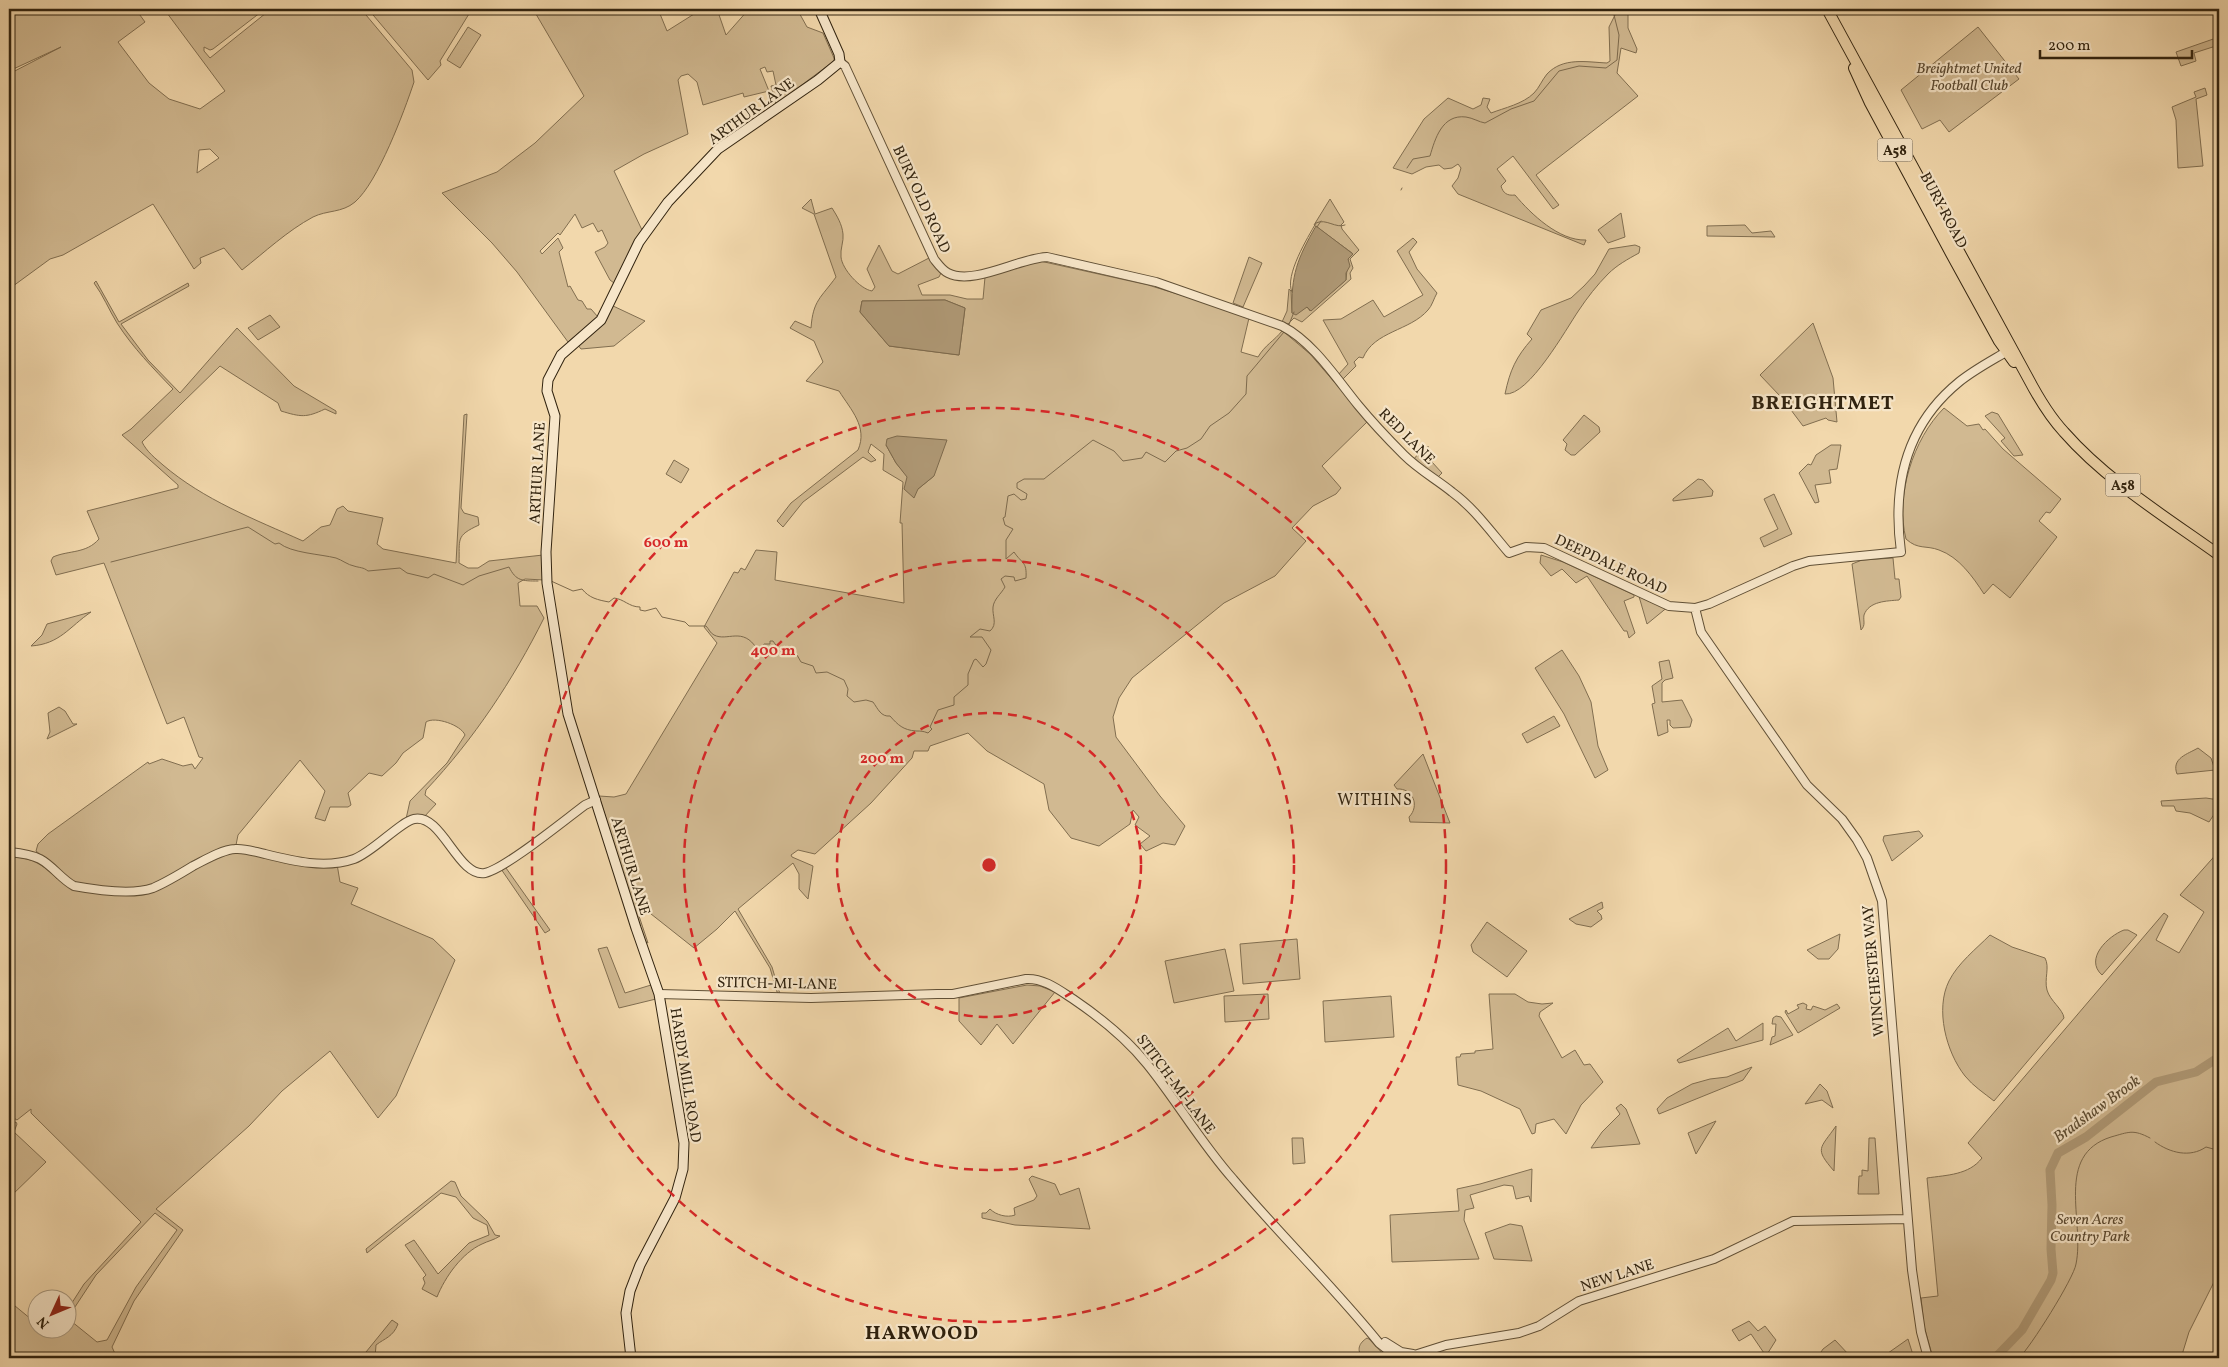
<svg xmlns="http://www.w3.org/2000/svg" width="2228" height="1367" font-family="Vollkorn,serif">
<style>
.green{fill:#d1b991;stroke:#816e50;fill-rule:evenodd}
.water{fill:#b09a77;stroke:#7d6a4d}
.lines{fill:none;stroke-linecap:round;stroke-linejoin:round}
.stream{stroke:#7d6a4d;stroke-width:1}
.river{stroke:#b09a77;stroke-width:9}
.tertiary-casing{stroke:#615036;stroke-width:10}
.secondary-casing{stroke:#31230f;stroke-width:11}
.trunk-casing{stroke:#31230f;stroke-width:12}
.tertiary{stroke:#f7e6c9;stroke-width:8}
.secondary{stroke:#f7e6c9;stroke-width:9}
.trunk{stroke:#f2d8ac;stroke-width:10}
.ring{fill:none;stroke:#d62828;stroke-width:2.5;stroke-dasharray:9 6}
.labels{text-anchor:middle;stroke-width:4.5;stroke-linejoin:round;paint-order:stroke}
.shield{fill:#f7e6c9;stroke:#6c5e47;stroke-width:1}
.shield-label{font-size:14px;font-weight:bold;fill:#31230f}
.park-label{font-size:15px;font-style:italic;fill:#594830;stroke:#f7e6c9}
.street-label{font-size:15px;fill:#31230f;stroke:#f7e6c9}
.neighbourhood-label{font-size:16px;letter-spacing:1px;fill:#31230f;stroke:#f7e6c9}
.water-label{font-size:16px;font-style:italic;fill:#5d4d33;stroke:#f7e6c9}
.district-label{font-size:20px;font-weight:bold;letter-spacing:1px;fill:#31230f;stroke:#f7e6c9}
.centre{fill:#d62828;stroke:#f7e6c9;stroke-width:2.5}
.ring-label{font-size:15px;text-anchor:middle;font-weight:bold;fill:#d62828;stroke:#f7e6c9;stroke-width:4.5;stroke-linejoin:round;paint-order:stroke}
</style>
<rect width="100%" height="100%" fill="#f2d8ac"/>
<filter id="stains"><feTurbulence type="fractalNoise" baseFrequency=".004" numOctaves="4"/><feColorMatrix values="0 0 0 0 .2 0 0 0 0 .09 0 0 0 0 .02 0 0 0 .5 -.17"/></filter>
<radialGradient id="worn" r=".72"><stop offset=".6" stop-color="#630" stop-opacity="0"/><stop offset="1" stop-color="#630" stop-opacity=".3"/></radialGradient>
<path class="green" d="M9 9H140L137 11 145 22 118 42 149 83 169 99 200 109 225 91 164 9H265L213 49 210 50 204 47V51L210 58 271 9H361L412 70 414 82C404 112 378 182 355 202 342 213 327 210 313 217 287 231 265 252 242 270L224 248 200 258 201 263 194 269 153 204 63 255 50 259 9 289V74L61 47 9 71ZM210 149 219 158 197 173 199 150Z
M368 9H472L440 61 441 65 428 80Z
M533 9H658L667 31 702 9H717L726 35 749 9H797L807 27 823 33 834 58V61L776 104 771 86 776 85 773 71 767 72 765 67 760 69 769 91 744 97 743 93 703 105 697 82 688 74 681 76 678 80 688 134 644 154 614 171 642 230 614 283 610 280 595 252 605 247 608 243 602 230 598 232 593 223 582 228 575 214 560 235 558 233 540 251 542 254 558 238 563 248 559 252 568 287 570 286 578 300 582 301 587 309H591L598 317 568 342 517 272 492 243 442 193 497 172 535 143 584 96Z
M1618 9H1628V28L1637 49 1636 53 1621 48 1617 73 1638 96 1536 175 1559 205 1553 209 1513 156 1497 169 1506 181 1501 186C1503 193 1507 196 1515 195 1531 214 1559 241 1586 240L1584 245 1458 194 1452 186 1458 178 1461 168 1458 164 1452 168 1444 169 1439 165 1426 167 1412 174 1393 168 1424 119 1448 98 1473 109 1481 105 1483 98 1490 99 1487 107 1491 113C1504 108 1523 104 1534 93 1539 88 1542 80 1547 74 1563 57 1586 62 1607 63L1610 61 1609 27Z
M468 27 481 35 460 68 447 60Z
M1978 27 2019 79 1949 132 1940 120 1922 129 1901 90Z
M2219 37V45L2194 53 2196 61 2181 66 2176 52Z
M2205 88 2207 95 2196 99 2203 166 2178 168 2176 120 2172 107 2196 97 2194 92Z
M811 199 815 214 832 208C837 216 842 224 843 234 844 241 840 249 841 257 842 269 860 289 872 291L875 287 867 269 879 245 892 271 898 274 929 258 941 273 939 277 918 285 922 295H950L967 299H983L985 277 1040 261 1148 285 1230 310 1249 318 1241 352 1258 357C1265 345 1274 341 1282 331L1284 332 1310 354 1368 421 1322 466 1341 488 1336 494 1313 506 1292 528 1306 541 1275 576 1224 603 1132 678 1119 698 1113 717 1116 737 1160 796 1185 826 1175 845 1163 843 1146 851 1140 844 1150 836 1135 825 1139 817 1133 810 1130 824 1099 846 1071 838 1049 810 1044 784 987 751 968 733 930 746 928 751H914L912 758 871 803 815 854 798 850 791 855 792 857 813 866 808 899 799 889V874L793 863 738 909 772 967 780 994 777 992 770 968 735 911 717 929 694 948 646 910 639 916 648 943 644 941 599 796 614 797 626 794 717 643 704 627 734 572 738 573 741 568 745 570 756 550 777 552 775 580 904 603 902 523H900L903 482 883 470 884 454 871 444 868 452 876 460 871 462 863 457 803 502 783 527 777 521 791 503 858 450C868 427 851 410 839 391L806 381 823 362 814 341 790 328 795 321 811 328C813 300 821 298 836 277L814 214 802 208ZM945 300 965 308 959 355 889 346 860 312 862 301ZM886 445 934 476 918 489 896 463Z
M1330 199 1344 222 1341 225 1342 229 1359 250 1350 259 1353 268 1350 273 1351 279 1302 322 1294 318 1288 324 1282 322 1287 311 1289 289 1291 291 1292 313 1307 307 1310 311 1346 280 1348 259 1352 253 1314 225Z
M1621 213 1625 237 1608 243 1598 230Z
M1745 225 1752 233 1771 231 1775 237 1707 236V226Z
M1413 238 1417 242 1409 252 1417 269 1437 293C1434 298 1432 306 1428 310 1410 331 1374 331 1363 358L1359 357 1354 362 1356 366 1342 380 1338 375 1348 364 1323 320 1341 319 1373 300 1384 317 1423 295 1397 251Z
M1635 245 1640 247 1639 253C1628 259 1617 265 1608 274 1597 285 1587 298 1579 310 1566 329 1529 396 1505 394 1510 370 1516 357 1532 339L1527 334 1541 310 1571 298 1584 286 1595 274 1609 249Z
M1249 257 1262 263 1243 307 1233 303Z
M96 281 119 322 188 283 189 286 121 324 148 360 180 393 237 328 294 386 336 411V414L325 409C306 418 301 417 281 411L278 403 220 366 142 442C147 452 155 458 163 465 204 500 254 519 303 541L321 527 330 525 337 509 343 506 348 511 383 518 377 544 383 549 456 563 464 415 467 414 461 508 464 513 478 517 479 525C455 536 460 539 459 563L468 568H478L489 561 543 555 544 580 525 579 518 583 520 606H537L544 618C513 680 474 739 426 790L425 795 436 804 424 817 406 819 410 801 447 763 465 735C461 725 435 716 426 722L423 738 403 753 396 763 382 776 369 773 348 793 351 805 348 807H330L325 821 315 818 325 791 300 760 238 835 236 845 240 852 337 864 340 882 358 888 351 904 433 939 455 960 396 1096 378 1118 330 1051 282 1091 249 1126 156 1209 183 1230 134 1301 112 1347 117 1358H109L95 1353 81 1358H9V1301L37 1324 38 1330H44L50 1335 54 1330H68V1309L84 1284 141 1222 31 1113V1109L17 1120 9 1115V856C30 858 43 863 57 879L59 870 36 851 38 844 48 834 148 762 149 764 162 759 183 766 192 764 195 769 203 758 199 757 184 717 167 724 104 563 56 575 51 561 53 557C69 550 86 554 99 539L87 511 178 488V485L122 435 131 429 173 389C153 368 133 348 117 323 109 310 103 295 94 283ZM155 1213 177 1230 136 1287 107 1340 97 1342 71 1321V1313L96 1275Z
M611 305 645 321 614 346 581 349 577 344Z
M270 315 280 327 258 340 248 328Z
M1813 323 1833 378 1837 422 1828 420 1826 418 1803 426 1788 406 1792 400 1787 395 1784 397 1780 396 1760 375Z
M1944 408 1967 426 1979 424 1983 430 1985 429 2003 449 2061 499 2050 513 2046 512 2039 521 2057 537 2010 598 1993 584 1984 594C1973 577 1959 557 1939 550 1926 545 1918 550 1906 539 1895 496 1913 439 1944 408Z
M1992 412 1998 414 2023 455 2014 456 2001 441 2005 438 1985 416Z
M1584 415 1599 427 1600 432 1575 455H1571L1565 450 1567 444 1563 440Z
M1831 445H1841L1837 469 1829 470 1831 483 1815 485 1819 502 1815 503 1799 473 1808 464 1811 465 1816 455Z
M1428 446 1432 462 1442 473 1436 479 1413 460 1419 453 1422 458H1426V448Z
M674 460 689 469 681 483 666 474Z
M1698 479 1703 480 1713 491 1712 496 1673 501V499Z
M1774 494 1792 534 1764 547 1760 538 1778 529 1764 499Z
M1541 555 1563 562 1634 595V597L1624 601 1635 633 1629 638 1627 631H1624L1587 576 1576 583 1562 569 1551 576 1540 563Z
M1893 558 1895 579H1899L1901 597 1899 600C1887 601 1869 601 1864 615 1863 621 1866 625 1861 630L1852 564 1862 560Z
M1638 593 1669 606 1647 624Z
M91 612C69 627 60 644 31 646L42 635 47 624Z
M1562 650 1579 676 1591 702 1598 746 1608 770 1595 778 1564 714 1535 668Z
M1669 660 1673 678 1665 680 1662 683V702L1682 700 1692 720 1690 727 1673 728 1670 725V720H1667L1668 732 1658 736 1652 704 1655 703 1652 686 1662 679 1659 662Z
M59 707 65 711 73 724H77L47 739 50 732 48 713Z
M1554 716 1560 726 1527 743 1522 734Z
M2198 748 2211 758 2215 770 2177 774C2171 758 2188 754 2198 748Z
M1423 754 1450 823 1410 822 1409 817C1420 806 1413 788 1397 789L1394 785Z
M2206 798 2219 800V807L2209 822 2190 813 2176 811 2174 806H2162L2161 801Z
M1919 831 1923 836 1892 861 1883 840 1884 836Z
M528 851 506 868 550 930 545 933 501 869Z
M2219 851V1272L2189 1332 2181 1358H1933L1924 1326 1921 1298 1938 1296 1927 1178C1947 1175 1969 1175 1982 1158L1968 1143 2164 913 2168 916 2156 940 2179 953 2204 912 2180 895Z
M1602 902 1603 908 1597 911 1601 915 1602 919 1591 927 1576 924 1569 919Z
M1487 922 1527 951 1507 977 1473 952 1471 945Z
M2124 930H2128L2137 935 2102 975C2084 959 2108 936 2124 930Z
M1840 934 1838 949 1829 959H1818L1807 950Z
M1990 935 2012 947 2045 958C2050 967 2044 979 2047 990 2050 1001 2063 1009 2064 1018L1994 1101C1984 1093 1973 1086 1965 1076 1946 1052 1935 1009 1949 981 1958 963 1976 949 1990 935Z
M1297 939 1300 979 1243 984 1240 944Z
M607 947 625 993 651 985 656 999 619 1008 598 949Z
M1225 949 1234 991 1174 1003 1165 961Z
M1027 985 1040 986 1055 992 1013 1044 997 1024 981 1045 959 1021V998Z
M1268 994 1269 1019 1225 1022 1224 996Z
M1489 994H1515L1528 1002 1542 1004 1553 1003 1540 1012 1539 1016 1562 1058 1575 1050 1584 1065 1590 1064 1603 1082 1581 1105 1566 1134 1554 1119 1536 1124 1535 1133 1532 1134 1520 1109 1481 1091 1458 1085 1456 1057H1460L1461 1054 1475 1053V1051L1493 1049Z
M1391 996 1394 1037 1325 1042 1323 1001Z
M1803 1003 1807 1005 1806 1009 1811 1010 1813 1006 1825 1010 1837 1004 1840 1008 1798 1033 1785 1012 1786 1010 1788 1014 1799 1008 1797 1005Z
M1776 1016 1781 1017 1793 1035 1770 1045 1772 1037 1775 1036 1776 1024H1772L1773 1018Z
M1763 1023V1040L1679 1063 1677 1060 1728 1028 1736 1041Z
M1752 1067 1743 1080 1659 1114 1657 1109 1667 1098 1692 1084 1710 1079 1727 1077Z
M1820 1084 1827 1091 1833 1108 1822 1100 1805 1104Z
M1621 1104 1626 1109 1640 1144 1591 1148 1602 1132 1620 1114 1616 1108Z
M1716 1121 1696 1154 1688 1133Z
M16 1122 17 1124 14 1132 46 1162 9 1198V1142L10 1144 13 1142 9 1136V1126Z
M1836 1126 1834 1171C1814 1148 1820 1149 1836 1126Z
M1292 1138H1303L1305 1163 1293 1164Z
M1869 1138H1875L1879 1194H1858L1859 1176H1862V1170L1868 1171Z
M1532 1169 1531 1202 1529 1196 1516 1199 1513 1186 1504 1185 1470 1195 1474 1208 1465 1210 1464 1220 1479 1259 1392 1262 1390 1215 1459 1211 1457 1189 1480 1184Z
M1032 1176 1055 1184 1060 1195 1079 1188 1090 1229 1015 1225 982 1218V1213H986L990 1209C996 1215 1007 1218 1015 1215L1014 1208 1034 1200 1037 1196 1029 1179Z
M451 1181 455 1182 461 1196 487 1221 495 1235 500 1236C494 1240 488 1241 482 1244 462 1253 445 1277 437 1297L422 1289 425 1283 423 1278 426 1275 405 1245 414 1240 438 1274 469 1243 489 1235 487 1225 473 1218 456 1197 441 1193 367 1253 366 1249Z
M1510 1224 1522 1226 1532 1261 1494 1259 1485 1233Z
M392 1320 398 1324C393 1337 385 1338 376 1345L375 1358H366V1352Z
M1749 1321 1758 1331 1765 1326 1776 1340 1766 1356 1751 1334 1739 1341 1732 1330Z
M1367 1338 1369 1339 1387 1358H1363C1356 1350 1359 1343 1367 1338Z
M1908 1339 1914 1358H1881Z
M1835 1340 1850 1356 1864 1358H1817L1823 1349Z"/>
<path class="water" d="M1316 226 1353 254 1348 259 1350 266 1346 273V280L1311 311 1307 307 1296 315 1292 313C1291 275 1297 259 1316 226Z
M945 300 965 308 959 355 889 346 860 312 862 301Z
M897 436 947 440 934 476 918 489 914 498 904 489 907 477 896 463 886 445 887 439Z"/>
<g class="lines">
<path class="stream" d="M370 9 373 13
M1407 168 1413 159 1430 156C1435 139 1442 114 1466 117 1473 118 1479 122 1485 123L1511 109 1534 101 1559 71 1579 66 1606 68 1617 60 1619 35 1614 15 1617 9
M1401 190 1402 188
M1317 227 1321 221
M1292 292C1284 276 1308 237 1316 223 1326 218 1336 229 1345 225
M1288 327 1294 312
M111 562 248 527 275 544 279 543C291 553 320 554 336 558 342 560 348 565 354 566 360 568 363 567 368 571L400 568 407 573 428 578 434 574 463 585 479 576 509 567C516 581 522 581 538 581
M551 581 573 591 582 589C589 598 598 600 609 602L614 598C624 599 629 607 640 607V610L645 611 656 608 662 617 685 622 689 626H706C709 629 710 633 714 635 727 642 743 626 757 649H762L764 644H770V641H773L780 651 797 655 801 662 813 666 816 673 827 672 844 680 848 689 847 696 854 702 866 700 873 702C878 709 881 717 890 716 898 725 903 730 916 731 921 731 923 731 928 733L932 729 930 727 938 710 954 705V697L968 685V674L974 660 976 659 983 667 986 664 991 650 982 637H970L980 629 990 631C998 624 992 616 993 607 994 599 1001 594 1005 587L1001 579 1005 576 1014 577 1015 581 1026 578C1027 561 1022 564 1014 552L1006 559V540L1013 529 1005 525 1003 518 1005 517 1008 496 1014 494 1021 500 1026 499 1027 494 1017 488V483L1024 479H1044L1093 440 1114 451 1123 461 1142 458 1146 452 1165 462 1176 451 1187 448 1201 439 1210 426 1229 413 1246 394 1247 376 1284 332
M2155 1142C2170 1153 2190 1158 2206 1147L2217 1150 2219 1149
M2019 1358C2030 1348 2074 1278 2076 1264 2085 1221 2054 1155 2111 1137 2129 1132 2133 1129 2150 1138"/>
<path class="river" d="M1995 1358 2022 1330 2051 1280 2053 1273 2051 1249 2052 1205 2050 1170 2058 1153 2086 1137 2156 1082 2196 1072 2219 1057"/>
<g class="tertiary-casing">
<path id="tertiary" d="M840 62 845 66 934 259C938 264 942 270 948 273 973 286 1019 258 1047 257L1156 282 1282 326C1313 342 1336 378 1358 405 1372 422 1388 439 1404 455 1419 470 1436 479 1452 492 1474 508 1491 532 1509 553L1526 547 1544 548 1669 606 1695 608 1709 604 1793 566 1809 561 1901 552C1892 486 1905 426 1959 382 1975 369 1993 360 2011 349
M1695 608 1701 632 1807 785 1842 819 1857 840 1867 858 1882 901 1912 1270 1921 1332 1928 1358
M9 852C19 853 30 854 40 859 53 866 61 879 74 886 96 890 133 895 153 888 167 882 180 874 193 866 205 860 221 850 235 849 245 848 255 852 265 854 293 861 325 869 354 859 373 852 400 822 414 819 442 813 458 878 485 873 505 869 566 819 585 805L596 800
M659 994 811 998 937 994H953L1026 979C1044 978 1059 990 1073 999 1101 1018 1126 1038 1147 1064 1177 1101 1201 1143 1233 1179 1280 1235 1333 1286 1379 1343L1393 1354 1405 1358 1446 1345 1519 1333 1539 1326 1579 1301 1714 1259 1793 1221 1907 1219
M1385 1342 1401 1352 1413 1354"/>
</g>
<g class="secondary-casing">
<path id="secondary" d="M631 1358 626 1313 630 1291 640 1265 675 1198 683 1169 684 1143 659 994 636 928 568 714 547 583 546 552 555 416 547 391 548 380 561 355 601 320 639 242 668 202 718 149 818 80 840 62 839 54 819 9"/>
</g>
<g class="trunk-casing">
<path id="trunk" d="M1827 9 2028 378C2038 397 2049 416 2064 432 2107 481 2166 517 2219 555
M1854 68 1870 103 1949 250 1999 341 2014 362"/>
</g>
<use href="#tertiary" class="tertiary"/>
<use href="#secondary" class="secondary"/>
<use href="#trunk" class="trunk"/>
</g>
<g class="ring">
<circle cx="989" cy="865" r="152"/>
<circle cx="989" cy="865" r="305"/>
<circle cx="989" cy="865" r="457"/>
</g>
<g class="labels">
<g class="shield">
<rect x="1877.5" y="138.5" width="35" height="23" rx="4"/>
<rect x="2105.5" y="473.5" width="35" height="23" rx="4"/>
</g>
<g class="shield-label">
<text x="1895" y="155">A58</text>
<text x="2123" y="490">A58</text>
</g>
<g class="park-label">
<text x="1969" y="73">Breightmet United<tspan x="1969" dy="17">Football Club</tspan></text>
<text x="2090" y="1224">Seven Acres<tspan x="2090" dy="17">Country Park</tspan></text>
</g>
<g class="street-label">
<text transform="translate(751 111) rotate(-36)" y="5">ARTHUR LANE</text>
<text transform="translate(922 199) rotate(65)" y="5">BURY OLD ROAD</text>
<text transform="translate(1944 210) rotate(62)" y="5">BURY ROAD</text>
<text transform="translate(1407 436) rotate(45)" y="5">RED LANE</text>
<text transform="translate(537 473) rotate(-87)" y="5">ARTHUR LANE</text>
<text transform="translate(1611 564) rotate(25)" y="5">DEEPDALE ROAD</text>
<text transform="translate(631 866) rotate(73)" y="5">ARTHUR LANE</text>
<text transform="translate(1873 971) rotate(-95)" y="5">WINCHESTER WAY</text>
<text transform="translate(777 983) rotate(1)" y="5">STITCH-MI-LANE</text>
<text transform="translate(686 1075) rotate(81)" y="5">HARDY MILL ROAD</text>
<text transform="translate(1176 1084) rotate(53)" y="5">STITCH-MI-LANE</text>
<text transform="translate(1617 1275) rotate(-18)" y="5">NEW LANE</text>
</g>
<g class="neighbourhood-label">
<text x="1375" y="805">WITHINS</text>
</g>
<g class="water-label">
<text transform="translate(2096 1108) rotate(-36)" y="6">Bradshaw Brook</text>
</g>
<g class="district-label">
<text x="1823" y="409">BREIGHTMET</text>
<text x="922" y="1339">HARWOOD</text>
</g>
</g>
<circle cx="989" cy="865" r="8" class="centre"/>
<g class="ring-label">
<text x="666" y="547">600 m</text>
<text x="773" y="655">400 m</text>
<text x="882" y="763">200 m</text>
</g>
<rect width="2228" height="1367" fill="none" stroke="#f2d8ac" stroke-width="30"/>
<rect x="10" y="10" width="2208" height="1347" fill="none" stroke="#31230f" stroke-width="2.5"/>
<rect x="15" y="15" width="2198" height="1337" fill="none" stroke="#31230f"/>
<g transform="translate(52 1314) rotate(226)"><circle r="24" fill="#f7e6c9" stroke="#a8987f"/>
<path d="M0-4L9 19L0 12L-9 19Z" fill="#8f2418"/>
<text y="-8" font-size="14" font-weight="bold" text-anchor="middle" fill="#31230f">N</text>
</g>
<path d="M2040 50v8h152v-8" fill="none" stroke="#31230f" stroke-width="2.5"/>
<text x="2048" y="50" font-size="15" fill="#31230f" stroke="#f7e6c9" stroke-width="4" paint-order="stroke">200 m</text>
<rect width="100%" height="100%" filter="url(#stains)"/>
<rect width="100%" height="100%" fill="url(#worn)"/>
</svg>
